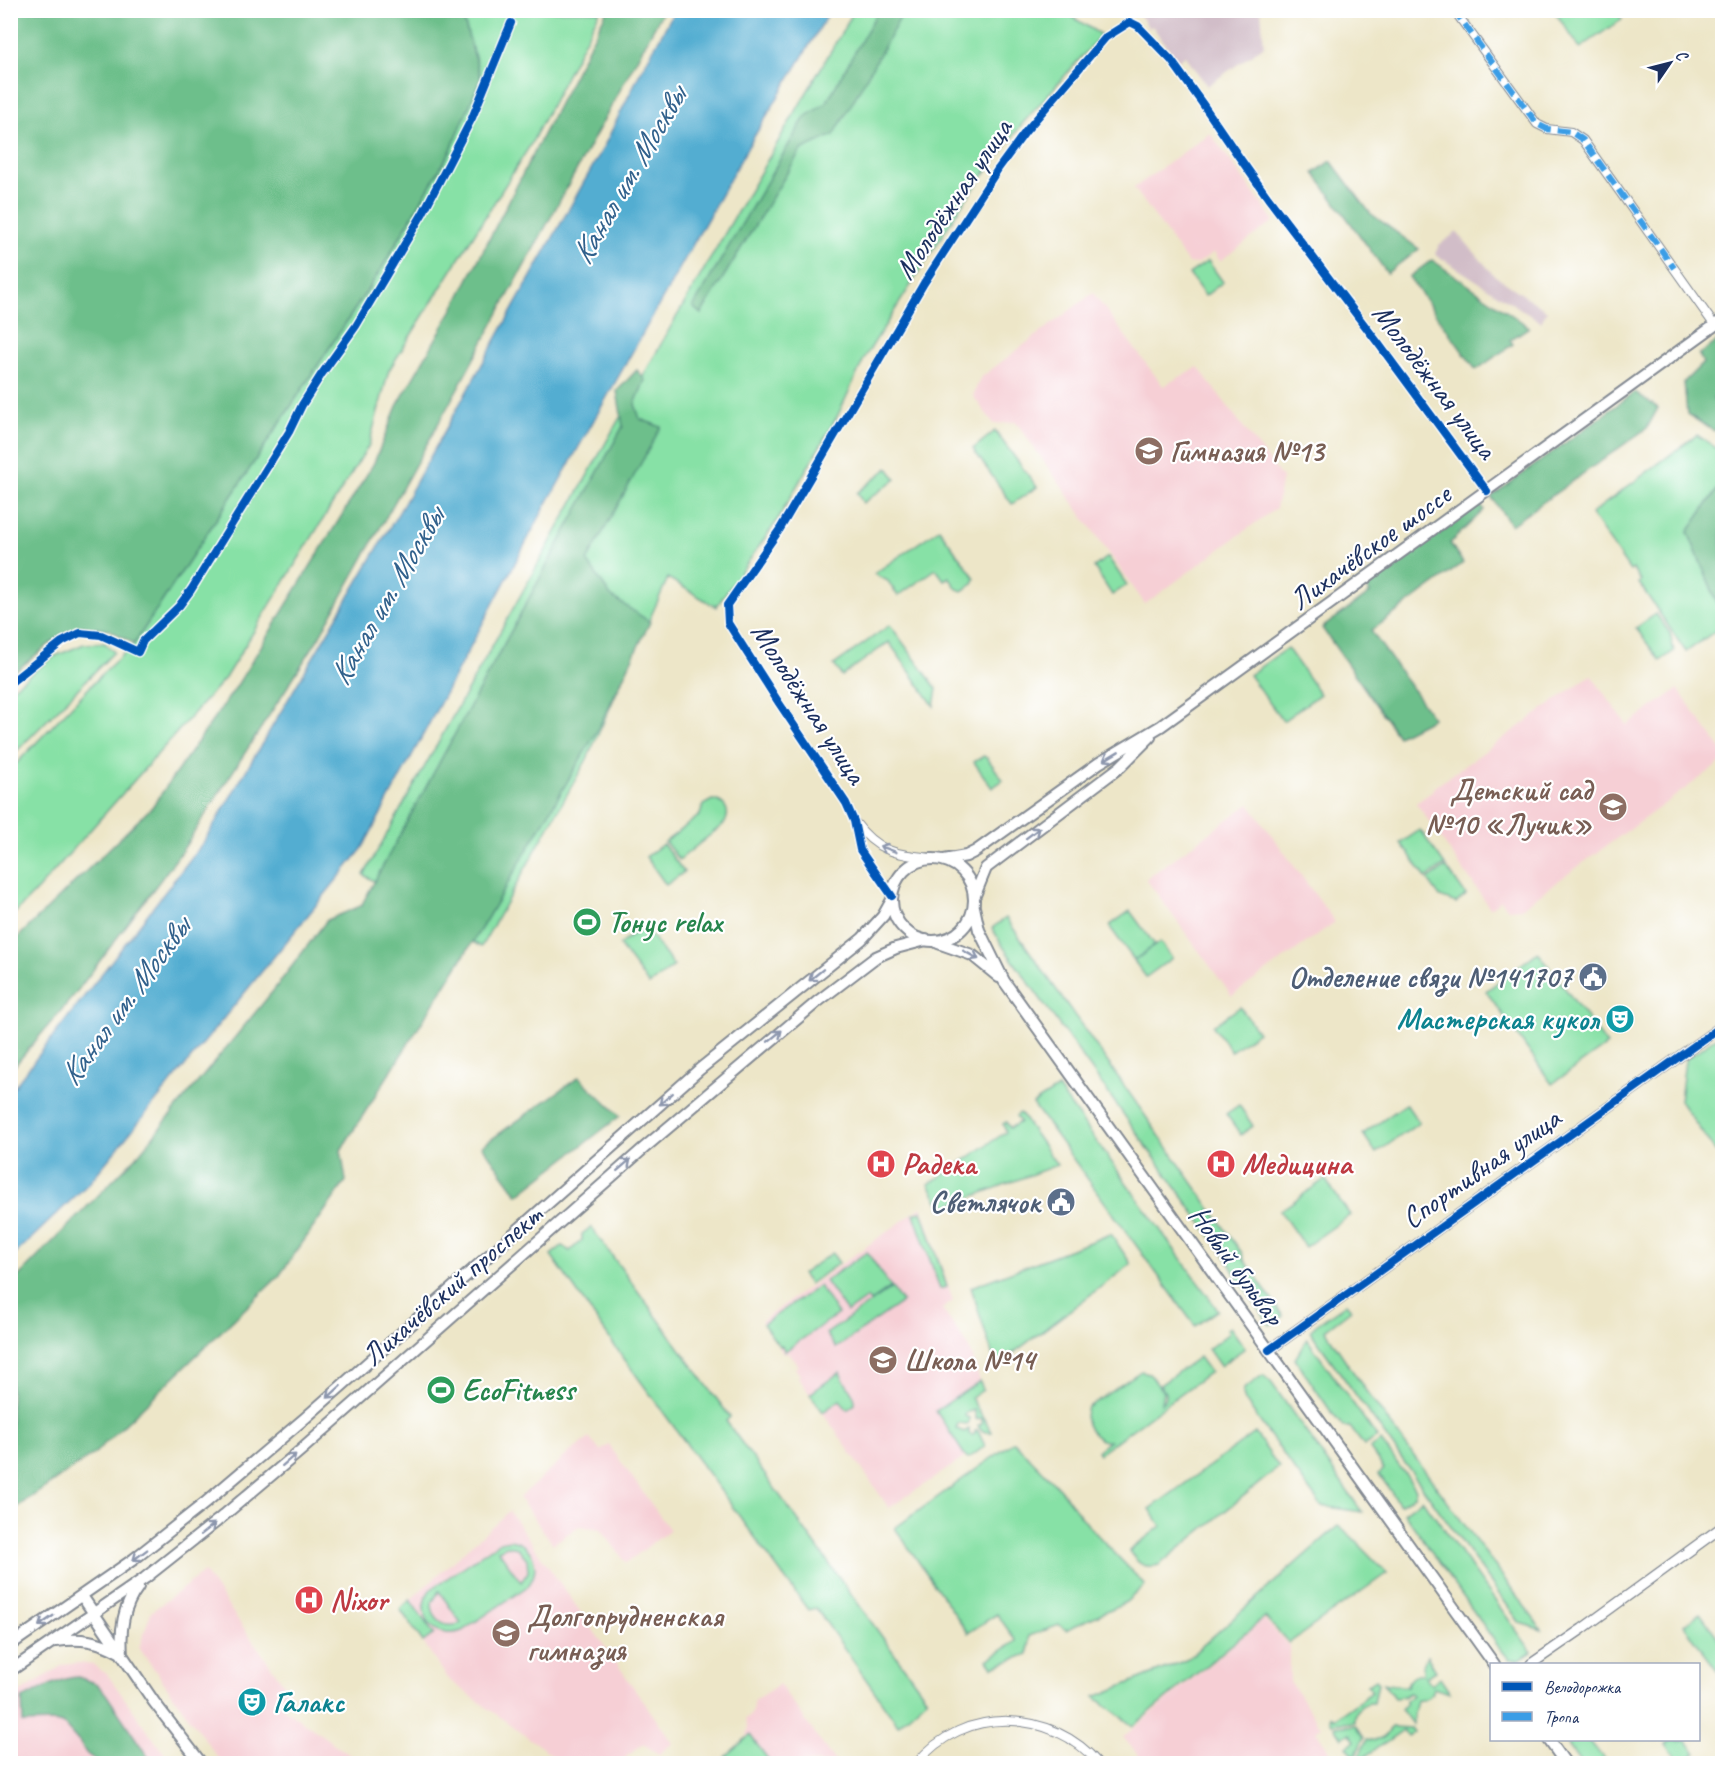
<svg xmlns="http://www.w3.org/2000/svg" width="1733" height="1774" font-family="Caveat,sans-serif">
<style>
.built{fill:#f6cfd5}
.industrial{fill:#d1bdc8}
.green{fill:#87e1a6;stroke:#518882;stroke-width:1.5;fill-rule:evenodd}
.forest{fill:#6dbf8b;stroke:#447774;stroke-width:1.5}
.water{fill:#53add1;stroke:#376e98;stroke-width:1.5}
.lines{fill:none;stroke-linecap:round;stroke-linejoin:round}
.minor-casing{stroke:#848a93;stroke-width:10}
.tertiary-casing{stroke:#848a93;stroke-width:12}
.secondary-casing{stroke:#848a93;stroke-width:14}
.minor{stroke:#fff;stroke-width:8}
.tertiary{stroke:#fff;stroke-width:9}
.secondary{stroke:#fff;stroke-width:10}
.quiet{stroke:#3b9de6;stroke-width:6;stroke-dasharray:12 6;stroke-linecap:butt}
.cycleway-casing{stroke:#fff;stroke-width:11}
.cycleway{stroke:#0057b8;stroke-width:8}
.oneway{stroke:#8d97ae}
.labels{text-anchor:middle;stroke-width:4.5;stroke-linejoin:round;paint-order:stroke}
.street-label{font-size:30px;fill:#1b2f5e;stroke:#fff}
.education-label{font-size:30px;font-weight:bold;fill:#785e54;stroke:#fff;text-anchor:start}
.leisure-label{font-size:30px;font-weight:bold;fill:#27864d;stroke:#fff;text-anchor:start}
.service-label{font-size:30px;font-weight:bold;fill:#4e5e75;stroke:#fff;text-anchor:end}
.culture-label{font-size:30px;font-weight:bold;fill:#0d838f;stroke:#fff;text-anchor:end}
.health-label{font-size:30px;font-weight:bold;fill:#be3a42;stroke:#fff;text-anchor:start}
.water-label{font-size:32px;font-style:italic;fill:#31618c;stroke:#fff}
</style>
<rect width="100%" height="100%" fill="#fff"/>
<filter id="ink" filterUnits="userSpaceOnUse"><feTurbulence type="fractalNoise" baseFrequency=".0167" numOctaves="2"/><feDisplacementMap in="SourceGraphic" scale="12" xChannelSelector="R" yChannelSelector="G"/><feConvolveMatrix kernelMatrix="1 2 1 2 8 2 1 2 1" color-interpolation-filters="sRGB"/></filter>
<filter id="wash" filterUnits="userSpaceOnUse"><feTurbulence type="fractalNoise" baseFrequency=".008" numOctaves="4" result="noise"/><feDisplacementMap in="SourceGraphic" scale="24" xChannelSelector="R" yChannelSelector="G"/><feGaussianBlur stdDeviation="1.35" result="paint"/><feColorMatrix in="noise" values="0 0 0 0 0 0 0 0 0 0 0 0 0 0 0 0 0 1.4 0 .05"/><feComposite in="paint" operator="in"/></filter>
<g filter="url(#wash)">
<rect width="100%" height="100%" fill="#ede6c8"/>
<path class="built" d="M1210 133 1274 221 1220 261 1214 252 1197 264 1188 263 1134 188Z
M1093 293 1163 386 1198 367 1282 478 1276 508 1145 604 1016 422 994 424 973 396 980 378Z
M1591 675 1627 725 1678 689 1722 751V762L1521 908 1508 909 1501 900 1490 908 1416 803 1433 791 1432 789Z
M1249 804 1335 922 1232 996 1146 879Z
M922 1207 953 1301 942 1309 968 1346 980 1381 936 1411 967 1456 889 1508 798 1377 800 1375 795 1368 798 1366 789 1353 782 1352 761 1321Z
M590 1438 600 1451 609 1445 670 1530 626 1563 601 1529 579 1526 553 1544 519 1498 570 1452Z
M509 1511 673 1743 659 1754 643 1744 626 1757 622 1763H563L449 1680 400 1609Z
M204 1572 293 1697 282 1707 361 1763 221 1762 139 1648 151 1612Z
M1264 1619 1289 1646 1290 1681 1321 1727 1316 1731 1338 1763H1139L1137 1754 1123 1737Z
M79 1663 93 1665 107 1674 171 1763 11 1764V1698L63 1665Z
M779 1684 836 1763H729L725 1757 746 1738 748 1727 745 1719 749 1717 753 1711 754 1701Z"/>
<path class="industrial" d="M1137 11H1261L1264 46 1207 86 1185 56 1178 61 1152 26 1149 28Z
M1457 232 1494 275 1547 311 1541 322 1435 254 1439 245Z"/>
<path class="green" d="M461 11H600L531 144 389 370 369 445 225 678 38 889 11 917V769L107 669 134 644 382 268 451 150 481 78Z
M854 11H1063L1101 35 1023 123 963 203 865 357 838 415 775 524 716 607 668 578 587 759 481 947 364 875 670 328Z
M1554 11H1616L1622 19 1580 48Z
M1208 261 1223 282 1205 296 1189 274Z
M995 431 1037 487 1012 504 973 449Z
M1697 435 1722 452V483L1688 532 1722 614V626L1686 652 1639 583 1641 581 1633 569 1630 571 1591 514Z
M888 468 896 479 863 503 857 493Z
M939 529 975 578 973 584 962 591 957 589 949 577 944 580 936 569 898 596 888 581 874 574Z
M1108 557 1127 585 1112 595 1094 567Z
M1656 614 1670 633 1674 651 1660 661 1636 628Z
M890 625 937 689 934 706 889 642 842 676 834 665Z
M105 643 114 652 11 757V689L53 657 84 644Z
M1287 648 1320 694 1283 721 1249 675Z
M984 756 988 759 1003 780 992 788 974 762Z
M712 800C725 801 731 811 725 823L679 860 665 842 700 815 703 805Z
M1420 830 1445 865 1426 878 1401 843Z
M663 844 684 872 666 885 646 857Z
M1446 867 1466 895 1456 903 1440 897 1428 880Z
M1130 911 1155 945 1134 960 1109 926Z
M1006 918 1242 1253 1244 1260 1283 1316 1270 1325 1235 1274 1226 1257 1004 948 992 928Z
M644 926 674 966 649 985 619 945Z
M1160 942 1172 958 1146 977 1134 961Z
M1538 952 1607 1045 1552 1084 1486 991Z
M1240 1007 1258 1032 1231 1051 1213 1026Z
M1722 1033V1161L1680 1101 1685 1060Z
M1058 1088 1218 1310 1195 1326 1033 1104Z
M1406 1104 1419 1123 1376 1153 1363 1134Z
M1239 1105 1253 1126 1241 1135 1226 1114Z
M1020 1113 1057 1165 942 1208 929 1184 1006 1132 1003 1124 1006 1122 1010 1128 1020 1122 1016 1116Z
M1325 1179 1350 1215 1305 1247 1280 1211Z
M922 1211 947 1287 940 1289 914 1214Z
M591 1227 730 1417 726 1421 927 1699 898 1725 816 1608 808 1610 617 1349 551 1255 562 1246 570 1251 582 1240V1234Z
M1111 1234 1131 1264 996 1366 971 1287Z
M867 1252 891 1287 870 1302 867 1298 847 1312 825 1281Z
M832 1253 839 1263 809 1284 802 1274Z
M819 1286 838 1314 785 1351 781 1345 779 1346 763 1324Z
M892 1288 902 1302 836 1348 826 1334Z
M1346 1304 1351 1310 1325 1330 1366 1391 1542 1630 1520 1623 1310 1331 1316 1325Z
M1230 1327 1245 1348 1220 1366 1208 1349 1229 1333 1227 1329Z
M1307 1339 1377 1437 1364 1446 1350 1427H1344L1334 1416 1295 1359Z
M1199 1357 1210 1372 1099 1454 1097 1451 1109 1441C1095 1443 1080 1421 1087 1408L1141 1371 1149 1373 1163 1392 1161 1403C1168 1397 1165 1391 1160 1385Z
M840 1372C843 1384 856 1392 855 1404L847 1410 840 1400 823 1412 810 1394Z
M1263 1375 1271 1382 1362 1512 1321 1506 1245 1401 1243 1394 1244 1389Z
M980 1381 983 1390 971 1398 992 1432C986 1433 980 1431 978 1426L982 1424V1420L981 1418 976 1419 974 1410 966 1413 965 1416 969 1418V1422L967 1424 959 1423 957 1425V1429L964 1432 969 1429V1434L972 1435 975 1434V1431H978L985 1446 969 1458 966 1457 936 1411Z
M1255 1433 1279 1467 1159 1565C1144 1569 1138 1564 1129 1551L1161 1526 1150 1509Z
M1381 1441 1416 1489 1414 1496 1400 1505 1379 1474 1384 1469 1370 1449Z
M1014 1442 1059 1488 1088 1525 1145 1585 1126 1602 1066 1630 1059 1625 1029 1636 1028 1654 993 1667 988 1660 1016 1641 997 1614 968 1633 895 1528Z
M1422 1499 1532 1652 1520 1660 1509 1659 1498 1646 1404 1513Z
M1338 1526 1352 1537 1387 1573 1289 1643 1265 1617 1133 1726 1095 1697 1186 1660Z
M510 1540C533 1544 542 1568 528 1586L462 1631C434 1641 413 1614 430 1590L500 1542ZM507 1546 518 1548 527 1559 528 1572 521 1582 498 1550ZM439 1591 461 1623C445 1630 432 1620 432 1603Z
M410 1600 434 1634 423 1642 400 1609Z
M1700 1613 1722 1643V1677L1684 1625Z
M1427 1656 1436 1671 1426 1677 1431 1684 1440 1678 1450 1693 1433 1688C1431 1697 1427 1701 1417 1700L1412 1724 1401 1709 1405 1705V1701L1412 1695 1409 1693 1403 1697 1394 1698 1383 1683 1407 1687C1408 1678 1414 1674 1423 1675V1665Z
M1375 1680 1378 1683 1374 1703C1362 1702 1354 1710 1355 1722L1332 1724 1330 1720 1331 1716 1334 1719 1372 1692 1368 1685Z
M1356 1725 1364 1737 1355 1757 1347 1746 1355 1741 1350 1733 1342 1738 1335 1727Z
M1391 1727 1411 1728 1414 1732 1408 1737 1403 1730 1363 1758 1366 1762 1358 1759 1367 1739C1378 1743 1387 1738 1391 1727Z
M750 1735 771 1763H729L725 1757Z
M1564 1740H1589L1607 1763H1581Z
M1671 1740H1686L1696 1753 1680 1763 1666 1744Z"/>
<path class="forest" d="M11 10 461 11 481 78 451 150 382 268 134 644 110 630 81 626 61 635 11 675Z
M607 11H663L447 408 318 639 182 851 75 994 11 1070V944L152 807 236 687 374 463 397 406 453 309Z
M878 11H904L834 135 801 150 701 314 693 307 805 117 826 103Z
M1331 161 1370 213 1419 249 1387 273 1314 173Z
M1432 260 1529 327 1510 340 1513 344 1476 370 1409 277Z
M1722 338V392L1713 399 1722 411V424L1714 431 1687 414 1684 382 1703 363 1699 355Z
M637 370 645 380 635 404 640 419 661 427 587 561 611 596 650 622 597 731 482 927 341 1150 346 1181 279 1276 95 1453 11 1511V1284L137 1156 273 991 327 920 361 906 623 426 617 391Z
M1635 392 1658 408 1647 428 1511 525 1491 497Z
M1722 483V614L1688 532Z
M1480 504 1484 510 1450 543 1463 563 1371 631 1433 718 1398 736 1322 628 1370 593 1366 587Z
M579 1077 620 1116 518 1195 482 1146Z
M78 1677 97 1684 106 1694 152 1763H98L86 1753 80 1743 63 1724 54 1722 23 1723 22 1699C40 1691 58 1678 78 1677Z"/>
<path class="water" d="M675 10 830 11 749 145 545 507 362 849 90 1182 11 1258V1091L205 840 402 507 603 148 639 75Z"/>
</g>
<g filter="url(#ink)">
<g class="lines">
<g class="minor-casing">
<path id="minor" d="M1454 10 1537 124 1547 129 1571 132 1583 140 1715 326
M10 683 62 642 80 633 101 635 138 652 143 641 179 606 191 590 289 432 302 405 321 375 356 326 423 213 472 118 511 23
M855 822C878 853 896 854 932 858
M892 896 860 850 854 821 846 803 779 703 728 623 727 605 780 529 924 283 998 169 1026 131 1106 37 1130 22 1138 26 1171 60 1202 103 1239 157 1268 198 1378 343 1487 491
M916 1764C963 1705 1052 1708 1099 1764"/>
</g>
<g class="tertiary-casing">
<path id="tertiary" d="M1269 1350 1722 1026
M1531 1664 1582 1629 1722 1527"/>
</g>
<g class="secondary-casing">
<path id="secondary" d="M892 900a41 41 0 1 1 82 0a41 41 0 1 1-82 0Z
M944 860 966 856 976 851 1099 763 1161 726 1722 320
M975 895 986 868 1120 767 1150 737
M974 907 979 930 1004 981 1494 1664
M938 943 972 955 999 977
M82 1596 154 1702 202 1764
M56 1641C80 1638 98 1640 119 1652
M10 1645 134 1559 205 1503 304 1419 700 1069 862 939 883 916 892 900
M122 1654C120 1629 123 1607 138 1587
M10 1671 145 1578 217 1521 300 1451 644 1148 817 1002 876 957 896 948 926 940
M1549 1740 1566 1764"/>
</g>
<use href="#minor" class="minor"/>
<use href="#tertiary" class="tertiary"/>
<use href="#secondary" class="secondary"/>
<path class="quiet" d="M1454 10 1537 124 1547 129 1571 132 1583 140 1674 268"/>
<g class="cycleway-casing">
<path id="cycleway" d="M10 683 62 642 80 633 101 635 138 652 143 641 179 606 191 590 289 432 302 405 321 375 356 326 423 213 472 118 511 23
M892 896 860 850 854 821 846 803 779 703 728 623 727 605 780 529 924 283 998 169 1026 131 1106 37 1130 22 1138 26 1171 60 1202 103 1239 157 1268 198 1378 343 1487 491
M1269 1350 1722 1026"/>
</g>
<use href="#cycleway" class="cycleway"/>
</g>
<defs><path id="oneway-shaft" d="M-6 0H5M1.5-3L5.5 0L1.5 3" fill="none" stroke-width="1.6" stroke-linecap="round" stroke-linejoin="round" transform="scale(1.5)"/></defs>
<g class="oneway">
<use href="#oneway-shaft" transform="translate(1111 756) rotate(149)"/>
<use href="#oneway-shaft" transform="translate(1033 833) rotate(-37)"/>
<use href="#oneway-shaft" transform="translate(888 849) rotate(-159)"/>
<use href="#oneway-shaft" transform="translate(971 955) rotate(29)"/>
<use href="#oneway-shaft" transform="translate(816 975) rotate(141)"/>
<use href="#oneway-shaft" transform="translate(775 1036) rotate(-39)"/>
<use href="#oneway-shaft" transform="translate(666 1099) rotate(139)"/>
<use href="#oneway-shaft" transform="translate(624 1165) rotate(-41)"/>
<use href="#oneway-shaft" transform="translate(334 1392) rotate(138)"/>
<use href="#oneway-shaft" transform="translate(289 1460) rotate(-41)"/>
<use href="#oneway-shaft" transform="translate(208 1529) rotate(-39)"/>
<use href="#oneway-shaft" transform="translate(140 1555) rotate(143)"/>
<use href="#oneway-shaft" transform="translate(46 1621) rotate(145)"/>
</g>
</g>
<defs>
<g id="school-disc" transform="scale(1.5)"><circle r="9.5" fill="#8d6e63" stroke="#fff"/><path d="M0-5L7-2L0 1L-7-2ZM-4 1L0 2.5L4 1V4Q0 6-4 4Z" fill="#fff"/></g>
<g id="stadium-disc" transform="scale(1.5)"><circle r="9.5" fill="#2e9e5b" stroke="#fff"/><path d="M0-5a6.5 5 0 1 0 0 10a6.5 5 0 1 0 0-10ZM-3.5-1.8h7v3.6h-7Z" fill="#fff"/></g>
<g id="civic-disc" transform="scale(1.5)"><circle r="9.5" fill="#5c6f8a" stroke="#fff"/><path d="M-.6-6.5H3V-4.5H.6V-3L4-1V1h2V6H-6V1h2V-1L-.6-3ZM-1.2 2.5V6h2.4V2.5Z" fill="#fff"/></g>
<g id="theatre-disc" transform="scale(1.5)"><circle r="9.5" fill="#0f9aa8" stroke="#fff"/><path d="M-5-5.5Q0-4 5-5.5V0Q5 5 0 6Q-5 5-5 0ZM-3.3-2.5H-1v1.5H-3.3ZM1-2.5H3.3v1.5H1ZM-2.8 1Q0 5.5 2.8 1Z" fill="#fff"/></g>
<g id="hospital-disc" transform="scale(1.5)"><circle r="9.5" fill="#e0444e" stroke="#fff"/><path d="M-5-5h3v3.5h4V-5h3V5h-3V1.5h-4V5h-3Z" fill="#fff"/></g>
</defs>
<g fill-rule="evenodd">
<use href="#school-disc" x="1149" y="451"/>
<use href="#school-disc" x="1613" y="807"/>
<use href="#stadium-disc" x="587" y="922"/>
<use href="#civic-disc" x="1593" y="977"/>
<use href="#theatre-disc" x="1620" y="1019"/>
<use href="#hospital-disc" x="881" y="1164"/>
<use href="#hospital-disc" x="1221" y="1164"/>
<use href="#civic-disc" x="1061" y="1202"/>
<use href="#school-disc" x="883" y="1360"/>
<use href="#stadium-disc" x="441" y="1390"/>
<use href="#hospital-disc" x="309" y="1600"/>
<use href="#school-disc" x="506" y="1633"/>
<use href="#theatre-disc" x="252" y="1702"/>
</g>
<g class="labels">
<g class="street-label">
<text transform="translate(953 199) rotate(-56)" y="10">Молодёжная улица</text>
<text transform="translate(1435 381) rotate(53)" y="10">Молодёжная улица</text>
<text transform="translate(1370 547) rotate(-36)" y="10">Лихачёвское шоссе</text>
<text transform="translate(809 703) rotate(57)" y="10">Молодёжная улица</text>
<text transform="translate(1481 1168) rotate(-35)" y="10">Спортивная улица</text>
<text transform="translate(1237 1265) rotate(54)" y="10">Новый бульвар</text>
<text transform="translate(452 1285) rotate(-41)" y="10">Лихачёвский проспект</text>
</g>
<g class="education-label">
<text x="1170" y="461">Гимназия №13</text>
<text x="1592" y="800" text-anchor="end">Детский сад<tspan x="1592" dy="34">№10 «Лучик»</tspan></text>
<text x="904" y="1370">Школа №14</text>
<text x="527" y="1626">Долгопрудненская<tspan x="527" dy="34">гимназия</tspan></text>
</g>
<g class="leisure-label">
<text x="608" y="932">Тонус relax</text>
<text x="462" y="1400">EcoFitness</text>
</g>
<g class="service-label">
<text x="1572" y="987">Отделение связи №141707</text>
<text x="1040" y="1212">Светлячок</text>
</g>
<g class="culture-label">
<text x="1599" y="1029">Мастерская кукол</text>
<text x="273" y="1712" text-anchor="start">Галакс</text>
</g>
<g class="health-label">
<text x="902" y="1174">Радека</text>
<text x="1242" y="1174">Медицина</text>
<text x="330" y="1610">Nixor</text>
</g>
<g class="water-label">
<text transform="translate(628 175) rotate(-60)" y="11">Канал им. Москвы</text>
<text transform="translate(386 596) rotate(-60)" y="11">Канал им. Москвы</text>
<text transform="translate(124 1001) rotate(-54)" y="11">Канал им. Москвы</text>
</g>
</g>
<rect width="1733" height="1774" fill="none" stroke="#fff" stroke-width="36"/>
<rect x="1490" y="1663" width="210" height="78" fill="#ffffff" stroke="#a4acbf" stroke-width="1.5"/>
<rect x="1502" y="1682" width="30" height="9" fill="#0057b8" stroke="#a4acbf" stroke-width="1.5"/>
<text x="1544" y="1693" font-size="18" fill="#1b2f5e">Велодорожка</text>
<rect x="1502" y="1712" width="30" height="9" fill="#3b9de6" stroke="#a4acbf" stroke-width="1.5"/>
<text x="1544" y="1723" font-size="18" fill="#1b2f5e">Тропа</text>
<g transform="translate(1670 63) rotate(55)" stroke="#ffffff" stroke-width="4.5" paint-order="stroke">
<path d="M0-4.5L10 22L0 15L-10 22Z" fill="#1b2f5e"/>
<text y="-9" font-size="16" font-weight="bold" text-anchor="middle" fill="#1b2f5e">С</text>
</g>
</svg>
